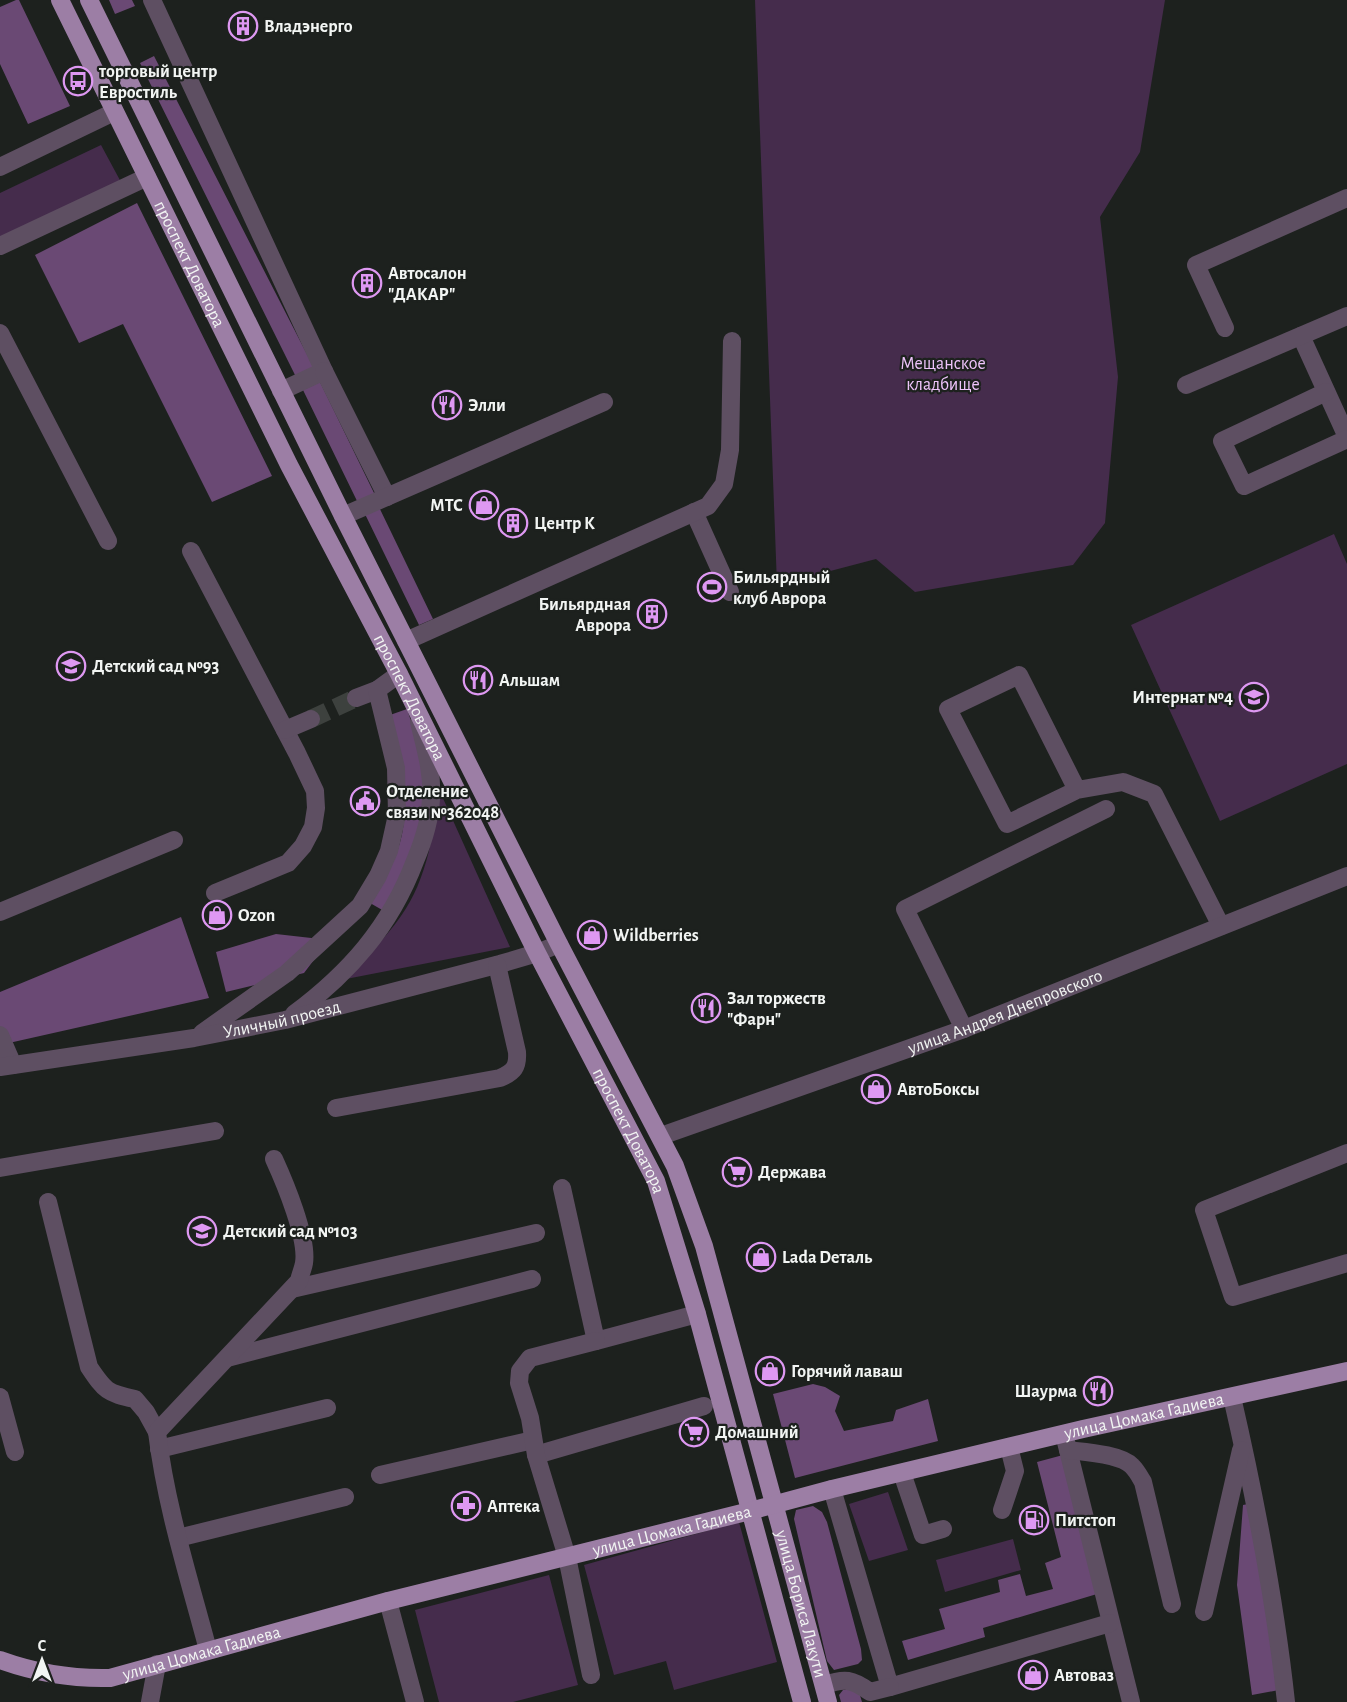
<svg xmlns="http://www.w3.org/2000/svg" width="1347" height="1702" font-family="'Alegreya Sans',sans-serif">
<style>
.green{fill:#452c4c}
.forest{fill:#6a4974}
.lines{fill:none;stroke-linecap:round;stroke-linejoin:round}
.minor-tunnel{stroke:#3d413e;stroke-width:18;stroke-dasharray:18 9;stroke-linecap:butt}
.minor{stroke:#5e4f62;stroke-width:18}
.major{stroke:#9c7ea5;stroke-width:18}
.labels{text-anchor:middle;stroke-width:4.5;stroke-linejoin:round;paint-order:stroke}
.poi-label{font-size:18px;font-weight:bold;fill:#f2f5f3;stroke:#1d211e;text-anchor:start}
.street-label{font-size:18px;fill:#f2f5f3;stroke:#1d211e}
.park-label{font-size:18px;fill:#eec4fb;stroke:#1d211e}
</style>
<rect width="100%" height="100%" fill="#1d211e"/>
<path class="green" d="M755 0H1165L1140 152 1100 217 1118 377 1105 523 1073 565 915 592 876 559 777 585Z
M101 145 122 184 0 242V193Z
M1334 534 1347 564V764L1220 821 1131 625Z
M437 785 510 947 346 979C365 958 385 939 401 916 427 880 436 828 437 785Z
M888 1492 908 1550 869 1561 849 1504Z
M739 1522 777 1662 674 1690 666 1661 614 1675 584 1565Z
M1013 1539 1021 1570 945 1592 936 1560Z
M549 1575 578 1685 513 1702H439L415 1610Z"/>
<path class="forest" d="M16 0H19L70 106 28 124 0 64V7Z
M109 0H132L135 6 115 14Z
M154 56 314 368 296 377 140 63Z
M137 203 272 476 212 502 123 324 79 343 35 255Z
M320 382 375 495 358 503 303 390Z
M378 505 433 619 419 625 364 512Z
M407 709 421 751 424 775 421 830 384 911 370 903C379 886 392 868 398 849 413 805 399 760 390 715Z
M181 917 209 998 0 1045V992Z
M276 934 329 940 304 973 226 992 216 952Z
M813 1384 825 1387 840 1396 835 1411 844 1431 893 1421 896 1410 928 1399 938 1441 795 1478 773 1394Z
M1063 1455 1097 1594 983 1628 985 1637 908 1660 902 1641 945 1629 939 1609 1000 1592 998 1580 1020 1574 1026 1596 1053 1589 1045 1563 1061 1557 1037 1462Z
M1253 1503 1279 1690 1252 1695 1237 1585 1243 1505Z
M813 1506 822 1512 827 1522 861 1649 862 1660 858 1664 834 1670 827 1661 794 1519 796 1510Z
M854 1689 859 1692 862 1702H841L839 1695 843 1690Z"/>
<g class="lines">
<path class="minor-tunnel" d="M311 719 356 698"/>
<g class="minor">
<path d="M152 0 324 371 281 391"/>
<path d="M0 167 114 112"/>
<path d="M0 246 147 177"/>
<path d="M1225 328 1196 265 1347 198"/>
<path d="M0 333 108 541"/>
<path d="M1301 336 1347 437"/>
<path d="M324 371 387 497"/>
<path d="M1186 385 1347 316"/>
<path d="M1326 392 1222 441 1244 486 1347 439"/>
<path d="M694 512 730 592"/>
<path d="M343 516 604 402"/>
<path d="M191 551 297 753 315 791 316 808 313 827 303 846 288 863 215 893"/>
<path d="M406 641 708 506 724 484 730 450 732 341"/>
<path d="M356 698 377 690"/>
<path d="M285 730 311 719"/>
<path d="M1077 790 1019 675 948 709 1007 824 1077 790 1123 782 1154 794 1221 926"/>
<path d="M0 912 174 840"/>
<path d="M294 1014C349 973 390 927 415 861 423 842 430 820 431 799 433 773 425 747 419 722"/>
<path d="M964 1029 905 909 1106 809"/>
<path d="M202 1033 287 973 360 906 378 876 389 851 397 815 396 768 377 690 399 674"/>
<path d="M0 1035 13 1065"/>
<path id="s1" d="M0 1067 194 1038 285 1020 500 964 537 953 559 944"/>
<path d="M336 1108 500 1078C514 1072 518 1067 517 1052L497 965"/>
<path id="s2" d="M661 1136 964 1029 1347 876"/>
<path d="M1347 1153 1204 1210 1233 1297 1347 1263"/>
<path d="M0 1168 215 1131"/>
<path d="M562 1188 596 1341 697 1314"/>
<path d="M48 1202 89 1367C105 1391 107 1393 135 1399L146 1412 157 1432"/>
<path d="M292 1289 536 1233"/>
<path d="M227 1358 532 1279"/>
<path d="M0 1397 15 1452"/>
<path d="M1232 1397C1255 1497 1275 1600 1286 1702"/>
<path d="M1064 1434 1131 1702"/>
<path d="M159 1449 327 1408"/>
<path d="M1068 1450C1085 1452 1121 1454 1132 1466 1137 1471 1140 1477 1143 1482L1172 1604"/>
<path d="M536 1455 704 1406"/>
<path d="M902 1473 923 1535 943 1529"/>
<path d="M380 1475 533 1440"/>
<path d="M832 1489 890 1687 1110 1623"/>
<path d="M1002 1510 1015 1471 1009 1447"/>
<path d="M178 1538 345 1497"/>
<path d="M388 1601 415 1702"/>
<path d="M1204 1612 1241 1450"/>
<path d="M208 1650C189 1578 166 1507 157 1432L299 1281C300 1275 303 1269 304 1263 308 1238 285 1183 274 1159"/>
<path d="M591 1675 567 1557 536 1455 530 1418 519 1383 520 1371 530 1358 596 1341"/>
<path d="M824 1685C845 1678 852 1679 870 1692L890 1687"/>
<path d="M150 1702 157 1664"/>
</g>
<g class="major">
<path id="s3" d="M60 0 289 465 399 674 537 953 656 1181 697 1314 802 1702"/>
<path id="s4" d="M89 0 343 516 559 944 675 1166 704 1246 828 1702"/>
<path id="s5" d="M0 1660C36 1673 71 1679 110 1678L388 1601 750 1511 832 1489 1083 1429 1347 1371"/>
</g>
</g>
<defs>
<g id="building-ring" transform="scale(1.5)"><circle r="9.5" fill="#1d211e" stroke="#de98f2" stroke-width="1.5"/><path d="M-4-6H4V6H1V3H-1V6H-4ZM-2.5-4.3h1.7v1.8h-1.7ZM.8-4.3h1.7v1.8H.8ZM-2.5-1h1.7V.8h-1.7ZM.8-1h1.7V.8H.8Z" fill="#de98f2"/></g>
<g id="bus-ring" transform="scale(1.5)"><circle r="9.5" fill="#1d211e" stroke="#de98f2" stroke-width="1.5"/><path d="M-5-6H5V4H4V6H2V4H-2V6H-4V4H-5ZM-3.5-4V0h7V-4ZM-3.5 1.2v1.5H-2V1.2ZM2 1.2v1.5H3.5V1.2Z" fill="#de98f2"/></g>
<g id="restaurant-ring" transform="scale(1.5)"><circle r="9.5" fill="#1d211e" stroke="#de98f2" stroke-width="1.5"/><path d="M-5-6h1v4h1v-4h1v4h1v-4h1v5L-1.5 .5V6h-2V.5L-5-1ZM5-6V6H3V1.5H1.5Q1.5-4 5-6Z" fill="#de98f2"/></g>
<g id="shop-ring" transform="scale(1.5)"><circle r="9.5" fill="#1d211e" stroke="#de98f2" stroke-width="1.5"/><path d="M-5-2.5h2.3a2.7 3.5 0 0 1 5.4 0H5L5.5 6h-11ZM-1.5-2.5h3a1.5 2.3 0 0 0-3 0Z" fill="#de98f2"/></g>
<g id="stadium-ring" transform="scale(1.5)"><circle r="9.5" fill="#1d211e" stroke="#de98f2" stroke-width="1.5"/><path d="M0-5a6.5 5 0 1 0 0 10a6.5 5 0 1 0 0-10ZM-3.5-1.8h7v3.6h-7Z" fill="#de98f2"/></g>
<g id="school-ring" transform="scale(1.5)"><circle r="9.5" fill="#1d211e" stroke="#de98f2" stroke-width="1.5"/><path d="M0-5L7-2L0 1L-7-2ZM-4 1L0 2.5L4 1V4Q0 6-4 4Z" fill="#de98f2"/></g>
<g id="civic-ring" transform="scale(1.5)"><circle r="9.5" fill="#1d211e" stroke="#de98f2" stroke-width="1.5"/><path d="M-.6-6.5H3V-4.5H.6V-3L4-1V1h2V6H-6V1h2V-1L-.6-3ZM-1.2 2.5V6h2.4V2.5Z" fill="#de98f2"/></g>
<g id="supermarket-ring" transform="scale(1.5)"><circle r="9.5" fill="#1d211e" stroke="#de98f2" stroke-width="1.5"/><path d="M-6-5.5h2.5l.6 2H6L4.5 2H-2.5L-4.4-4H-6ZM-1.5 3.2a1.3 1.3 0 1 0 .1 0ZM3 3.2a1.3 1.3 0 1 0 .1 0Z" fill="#de98f2"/></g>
<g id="pharmacy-ring" transform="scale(1.5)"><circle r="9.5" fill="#1d211e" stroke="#de98f2" stroke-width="1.5"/><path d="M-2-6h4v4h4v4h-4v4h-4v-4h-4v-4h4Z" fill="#de98f2"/></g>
<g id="fuel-ring" transform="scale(1.5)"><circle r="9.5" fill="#1d211e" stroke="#de98f2" stroke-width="1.5"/><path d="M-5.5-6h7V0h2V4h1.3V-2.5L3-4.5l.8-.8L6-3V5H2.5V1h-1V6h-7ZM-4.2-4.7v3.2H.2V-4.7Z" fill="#de98f2"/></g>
</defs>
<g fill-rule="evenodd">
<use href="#building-ring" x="243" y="26"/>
<use href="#bus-ring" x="78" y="81"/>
<use href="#building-ring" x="367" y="283"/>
<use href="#restaurant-ring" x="447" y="405"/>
<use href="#shop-ring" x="484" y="505"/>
<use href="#building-ring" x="513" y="523"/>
<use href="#stadium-ring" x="712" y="587"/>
<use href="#building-ring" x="652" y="614"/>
<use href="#school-ring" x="71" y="666"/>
<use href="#restaurant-ring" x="478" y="680"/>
<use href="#school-ring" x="1254" y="697"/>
<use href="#civic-ring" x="365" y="801"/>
<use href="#shop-ring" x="217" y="915"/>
<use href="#shop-ring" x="592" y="935"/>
<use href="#restaurant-ring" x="706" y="1008"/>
<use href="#shop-ring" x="876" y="1089"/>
<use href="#supermarket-ring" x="737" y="1172"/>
<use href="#school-ring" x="202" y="1231"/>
<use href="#shop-ring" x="761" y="1257"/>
<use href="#shop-ring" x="770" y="1371"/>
<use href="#restaurant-ring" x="1098" y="1391"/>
<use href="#supermarket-ring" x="694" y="1432"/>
<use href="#pharmacy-ring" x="466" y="1506"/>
<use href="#fuel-ring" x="1034" y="1520"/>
<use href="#shop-ring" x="1033" y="1675"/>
</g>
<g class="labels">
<g class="poi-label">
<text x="264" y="32">Владэнерго</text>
<text x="99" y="77">торговый центр<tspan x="99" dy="21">Евростиль</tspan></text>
<text x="388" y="279">Автосалон<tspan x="388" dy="21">"ДАКАР"</tspan></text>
<text x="468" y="411">Элли</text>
<text x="463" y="511" text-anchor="end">МТС</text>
<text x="534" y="529">Центр К</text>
<text x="733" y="583">Бильярдный<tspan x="733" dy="21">клуб Аврора</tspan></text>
<text x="631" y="610" text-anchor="end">Бильярдная<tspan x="631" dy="21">Аврора</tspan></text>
<text x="92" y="672">Детский сад №93</text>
<text x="499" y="686">Альшам</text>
<text x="1233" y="703" text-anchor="end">Интернат №4</text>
<text x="386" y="797">Отделение<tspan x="386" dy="21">связи №362048</tspan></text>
<text x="238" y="921">Ozon</text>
<text x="613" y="941">Wildberries</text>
<text x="727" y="1004">Зал торжеств<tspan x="727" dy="21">"Фарн"</tspan></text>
<text x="897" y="1095">АвтоБоксы</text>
<text x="758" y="1178">Держава</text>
<text x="223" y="1237">Детский сад №103</text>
<text x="782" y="1263">Lada Dеталь</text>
<text x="791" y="1377">Горячий лаваш</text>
<text x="1077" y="1397" text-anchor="end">Шаурма</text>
<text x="715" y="1438">Домашний</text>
<text x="487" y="1512">Аптека</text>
<text x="1055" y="1526">Питстоп</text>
<text x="1054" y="1681">Автоваз</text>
</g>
<g class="street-label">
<text dy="6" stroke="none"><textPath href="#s3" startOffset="294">проспект Доватора</textPath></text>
<text dy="6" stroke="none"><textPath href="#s3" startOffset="780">проспект Доватора</textPath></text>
<text dy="6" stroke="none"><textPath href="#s2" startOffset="366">улица Андрея Днепровского</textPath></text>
<text dy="6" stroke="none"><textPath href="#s1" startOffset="286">Уличный проезд</textPath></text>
<text dy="6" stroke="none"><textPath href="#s3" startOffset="1266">проспект Доватора</textPath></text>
<text dy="6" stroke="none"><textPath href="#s5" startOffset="1179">улица Цомака Гадиева</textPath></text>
<text dy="6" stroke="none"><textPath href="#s5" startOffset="693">улица Цомака Гадиева</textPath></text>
<text dy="6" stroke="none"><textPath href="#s4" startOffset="1761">улица Бориса Лакути</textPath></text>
<text dy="6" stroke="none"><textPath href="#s5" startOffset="207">улица Цомака Гадиева</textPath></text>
</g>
<g class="park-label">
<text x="943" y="369">Мещанское<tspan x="943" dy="21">кладбище</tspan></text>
</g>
</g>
<g transform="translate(42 1660)" stroke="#1d211e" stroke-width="4.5" paint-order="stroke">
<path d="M0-4.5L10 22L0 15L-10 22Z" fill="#f2f5f3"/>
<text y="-9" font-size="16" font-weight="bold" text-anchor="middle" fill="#f2f5f3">С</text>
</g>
</svg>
